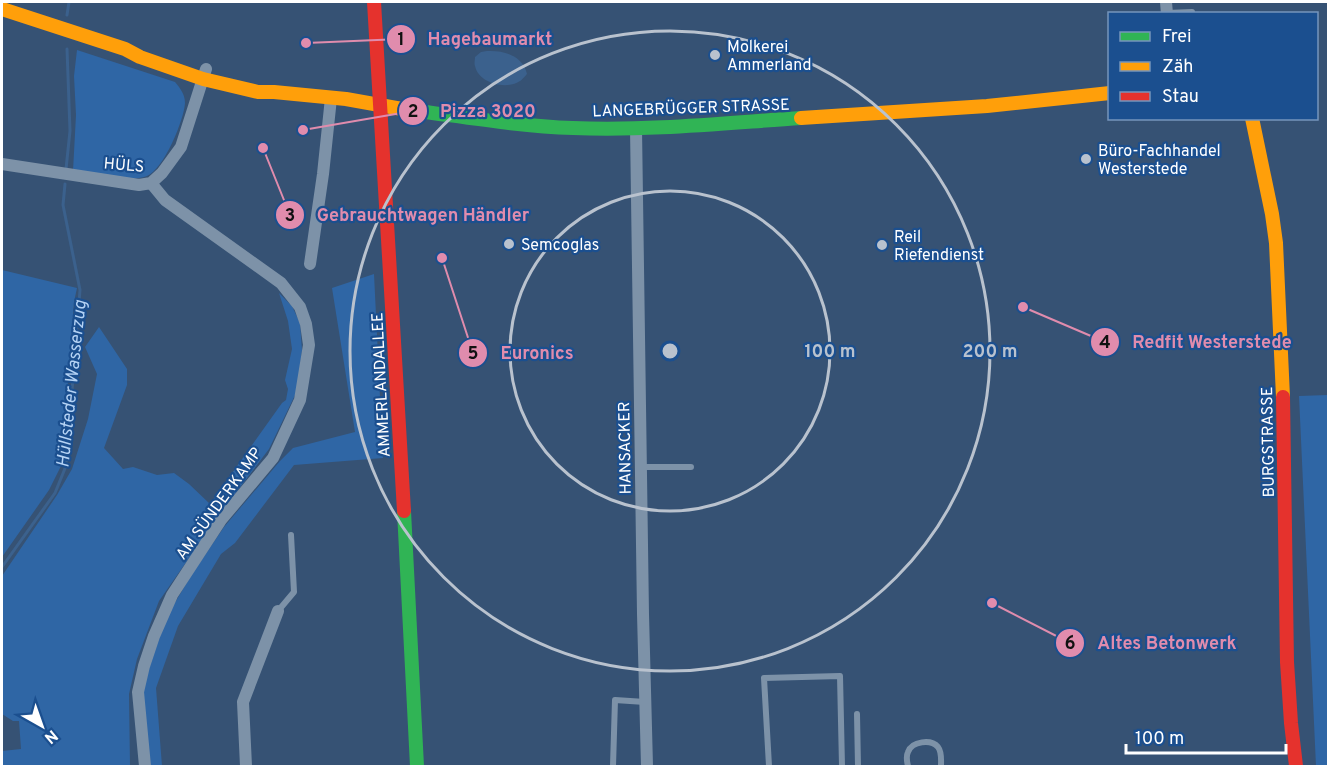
<svg xmlns="http://www.w3.org/2000/svg" width="1330" height="768" font-family="Overpass,sans-serif">
<style>
.green{fill:#2f66a5}
.water{fill:#3b618d}
.lines{fill:none;stroke-linecap:round;stroke-linejoin:round}
.stream{stroke:#3b618d;stroke-width:3}
.lane{stroke:#7d92a8;stroke-width:6}
.street{stroke:#7d92a8;stroke-width:12}
.fast{stroke:#30b455;stroke-width:14}
.slow{stroke:#ff9f0a;stroke-width:14}
.jam{stroke:#e5322d;stroke-width:14}
.ring{fill:none;stroke:#b9c2ce;stroke-width:3}
.poi-dot{fill:#b9c2ce;stroke:#1b4f8f;stroke-width:2}
.labels{text-anchor:middle;stroke-width:4.5;stroke-linejoin:round;paint-order:stroke}
.poi-label{font-size:16px;fill:#fff;stroke:#1b4f8f;text-anchor:start}
.street-label{font-size:16px;fill:#fff;stroke:#1b4f8f}
.water-label{font-size:18px;font-style:italic;fill:#b5d3f5;stroke:#1b4f8f}
.centre{fill:#b9c2ce;stroke:#1b4f8f;stroke-width:3}
.ring-label{font-size:18px;text-anchor:middle;font-weight:bold;fill:#b9c2ce;stroke:#1b4f8f;stroke-width:4.5;stroke-linejoin:round;paint-order:stroke}
.leader{fill:none;stroke:#e08cad;stroke-width:2}
.callout-dot{fill:#e08cad;stroke:#1b4f8f;stroke-width:2}
.mark-label{font-size:18px;text-anchor:middle;font-weight:bold;fill:#111}
.callout-label{font-size:18px;text-anchor:middle;font-weight:bold;fill:#e08cad;stroke:#1b4f8f;stroke-width:4.5;stroke-linejoin:round;paint-order:stroke}
</style>
<rect width="100%" height="100%" fill="#365274"/>
<path class="green" d="M77 50 175 82C180 88 185 94 185 103 184 120 164 169 147 176 130 183 91 174 73 171L76 115 74 76Z
M2 270 77 288 74 302 62 464 49 490 2 557Z
M374 274 383 458 294 465 235 543 221 554 178 626 156 688 162 766H149L143 693 150 664 167 616 192 574 224 527 280 461 293 448 355 432 332 288Z
M279 293 292 306 300 323 302 350 297 391 269 449 222 511 159 601 137 659 129 694 130 766H2V751L21 749 19 721H13L2 714V576L57 495 72 469 88 419 97 374 85 347 99 327 127 369V385L104 448 123 469 133 467 157 475 174 473 189 484 210 504 282 403 286 400 288 389 285 380 292 349 288 321Z
M1328 395V766H1316L1299 396Z"/>
<path class="water" d="M487 51C504 50 523 56 527 74 526 75 522 80 520 81 507 90 479 84 475 66 474 64 475 59 475 57L481 52Z"/>
<g class="lines">
<path class="stream" d="M67 15 69 2
M66 169 70 131 67 49
M2 567 55 493 66 466 80 290 63 205 65 184"/>
<path class="lane" d="M1167 13 1192 12
M641 467H691
M278 611 294 592 291 535
M857 714 858 766
M613 766 615 700 645 702
M769 766 764 678 840 676 842 766
M908 766C907 762 906 756 908 752 912 741 931 739 938 747 942 752 941 760 941 766"/>
<path class="street" d="M1166 2 1167 14
M636 128 643 614 647 766
M2 164 139 185 151 183 162 173 181 147 206 69
M310 264 323 174 331 98
M145 766 138 692 144 666 154 636 172 595 221 520 273 458 300 400 309 345 306 324 300 307 281 283 165 200 151 183
M246 766 243 702 278 611"/>
<path class="fast" d="M402 109C459 116 516 126 573 128 649 131 725 123 801 118
M404 511 417 766"/>
<path class="slow" d="M2 9 125 49 140 57 203 79 258 92H274L346 99 402 109
M801 118 987 106 1110 93
M1252 118 1272 214 1276 243 1283 397"/>
<path class="jam" d="M374 2 404 511
M1283 397 1287 662 1291 723 1296 766"/>
</g>
<g class="ring">
<circle cx="670" cy="351" r="160"/>
<circle cx="670" cy="351" r="320"/>
</g>
<g class="poi-dot">
<circle cx="715" cy="55" r="6"/>
<circle cx="1086" cy="159" r="6"/>
<circle cx="509" cy="244" r="6"/>
<circle cx="882" cy="245" r="6"/>
</g>
<g class="labels">
<g class="poi-label">
<text x="727" y="52">Molkerei<tspan x="727" dy="18">Ammerland</tspan></text>
<text x="1098" y="156">Büro-Fachhandel<tspan x="1098" dy="18">Westerstede</tspan></text>
<text x="894" y="242">Reil<tspan x="894" dy="18">Riefendienst</tspan></text>
<text x="521" y="250">Semcoglas</text>
</g>
<g class="street-label">
<text transform="translate(691 107) rotate(-2)" y="6">LANGEBRÜGGER STRASSE</text>
<text transform="translate(124 164) rotate(5)" y="6">HÜLS</text>
<text transform="translate(380 385) rotate(-93)" y="6">AMMERLANDALLEE</text>
<text transform="translate(1267 442) rotate(-91)" y="6">BURGSTRASSE</text>
<text transform="translate(624 448) rotate(-91)" y="6">HANSACKER</text>
<text transform="translate(218 503) rotate(-54)" y="6">AM SÜNDERKAMP</text>
</g>
<g class="water-label">
<text transform="translate(71 384) rotate(-84)" y="6">Hüllsteder Wasserzug</text>
</g>
</g>
<circle cx="670" cy="351" r="9" class="centre"/>
<g class="ring-label">
<text x="830" y="357">100 m</text>
<text x="990" y="357">200 m</text>
</g>
<path class="leader" d="M306 43L401 39M303 130L413 111M263 148L290 215M1023 307L1105 342M442 258L473 353M992 603L1070 643"/>
<g class="callout-dot">
<circle cx="306" cy="43" r="6"/>
<circle cx="303" cy="130" r="6"/>
<circle cx="263" cy="148" r="6"/>
<circle cx="1023" cy="307" r="6"/>
<circle cx="442" cy="258" r="6"/>
<circle cx="992" cy="603" r="6"/>
<circle cx="401" cy="39" r="15"/>
<circle cx="413" cy="111" r="15"/>
<circle cx="290" cy="215" r="15"/>
<circle cx="1105" cy="342" r="15"/>
<circle cx="473" cy="353" r="15"/>
<circle cx="1070" cy="643" r="15"/>
</g>
<g class="mark-label">
<text x="401" y="45">1</text>
<text x="413" y="117">2</text>
<text x="290" y="221">3</text>
<text x="1105" y="348">4</text>
<text x="473" y="359">5</text>
<text x="1070" y="649">6</text>
</g>
<g class="callout-label">
<text x="490" y="45">Hagebaumarkt</text>
<text x="488" y="117">Pizza 3020</text>
<text x="423" y="221">Gebrauchtwagen Händler</text>
<text x="1212" y="348">Redfit Westerstede</text>
<text x="537" y="359">Euronics</text>
<text x="1167" y="649">Altes Betonwerk</text>
</g>
<rect width="1330" height="768" fill="none" stroke="#ffffff" stroke-width="6"/>
<rect x="1108" y="12" width="210" height="108" fill="#1b4f8f" stroke="#7695bc" stroke-width="1.5"/>
<rect x="1120" y="32" width="30" height="9" fill="#30b455" stroke="#7695bc" stroke-width="1.5"/>
<text x="1162" y="42" font-size="18" fill="#ffffff">Frei</text>
<rect x="1120" y="62" width="30" height="9" fill="#ff9f0a" stroke="#7695bc" stroke-width="1.5"/>
<text x="1162" y="72" font-size="18" fill="#ffffff">Zäh</text>
<rect x="1120" y="92" width="30" height="9" fill="#e5322d" stroke="#7695bc" stroke-width="1.5"/>
<text x="1162" y="102" font-size="18" fill="#ffffff">Stau</text>
<g transform="translate(42 726) rotate(140)" stroke="#1b4f8f" stroke-width="4.5" paint-order="stroke">
<path d="M0-4.5L10 22L0 15L-10 22Z" fill="#ffffff"/>
<text y="-9" font-size="16" font-weight="bold" text-anchor="middle" fill="#ffffff">N</text>
</g>
<path d="M1126 744v9h160v-9" fill="none" stroke="#ffffff" stroke-width="3"/>
<text x="1135" y="744" font-size="18" fill="#ffffff" stroke="#1b4f8f" stroke-width="4.5" paint-order="stroke">100 m</text>
</svg>
